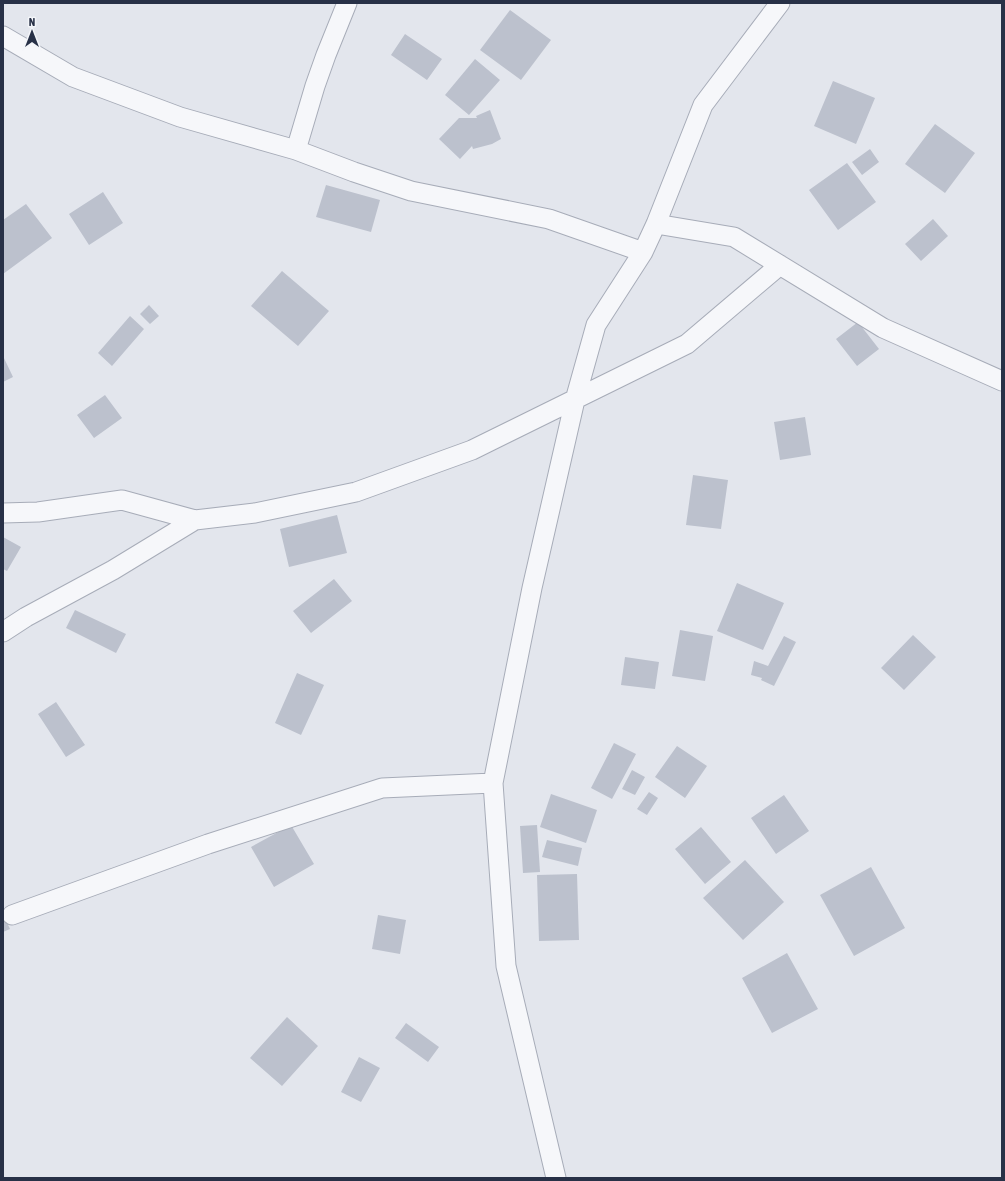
<svg xmlns="http://www.w3.org/2000/svg" width="1005" height="1181" font-family="'Asap Condensed',sans-serif">
<style>
.building{fill:#bcc1cd}
.lines{fill:none;stroke-linecap:round;stroke-linejoin:round}
.minor-casing{stroke:#a7acb8;stroke-width:21}
.minor{stroke:#f6f7fa;stroke-width:19}
</style>
<rect width="100%" height="100%" fill="#e3e6ed"/>
<path class="building" d="M510 10 551 40 521 80 480 50Z
M405 34 442 59 427 80 391 55Z
M475 59 500 80 469 115 445 95Z
M833 81 875 98 856 144 814 126Z
M490 110 501 139 492 144 473 149 472 146 460 159 439 139 459 118H477L476 116Z
M935 124 975 153 945 193 905 164Z
M870 149 879 162 862 175 852 162Z
M847 163 876 202 838 230 809 190Z
M326 185 380 200 371 232 316 217Z
M103 192 123 223 89 245 69 214Z
M26 204 52 238 3 274V220Z
M933 219 948 236 921 261 905 244Z
M282 271 329 311 298 346 251 306Z
M149 305 159 316 150 324 140 314Z
M130 316 144 329 112 366 98 353Z
M858 322 879 349 857 366 836 339Z
M3 356 13 377 3 382Z
M105 395 122 418 94 438 77 415Z
M805 417 811 455 780 460 774 422Z
M693 475 728 480 721 529 686 525Z
M337 515 347 553 289 567 280 529Z
M3 537 21 547 7 571 3 569Z
M334 579 352 601 311 633 293 611Z
M737 583 784 603 763 650 717 631Z
M75 610 126 634 116 653 66 628Z
M680 630 713 636 705 681 672 676Z
M913 635 936 657 904 690 881 668Z
M784 636 796 642 774 686 761 680 762 678 751 675 754 661 768 666Z
M625 657 659 662 655 689 621 685Z
M297 673 324 685 301 735 275 723Z
M56 702 85 745 66 757 38 714Z
M614 743 636 754 612 799 591 788Z
M677 746 707 766 685 798 655 777Z
M632 770 645 777 635 795 622 789Z
M649 792 658 798 647 815 637 809Z
M551 794 597 810 586 843 540 827Z
M784 795 809 831 776 854 751 818Z
M291 825 314 864 274 887 251 847Z
M537 825 540 872 523 873 520 826Z
M701 827 731 862 705 884 675 849Z
M547 840 582 848 578 866 542 857Z
M745 860 784 902 743 940 703 898Z
M871 867 905 928 854 956 820 895Z
M577 874 579 940 539 941 537 875Z
M3 914 10 929 3 932Z
M378 915 406 920 400 954 372 949Z
M787 953 818 1009 772 1033 742 978Z
M287 1017 318 1046 282 1086 250 1058Z
M406 1023 439 1047 428 1062 395 1038Z
M359 1057 380 1068 361 1102 341 1092Z"/>
<g class="lines">
<g class="minor-casing">
<path id="minor" d="M3 36 73 77 180 117 296 150 354 172 411 191 549 219 643 252
M296 150 315 86 326 55 347 3
M656 224 734 237 883 328 1002 381
M3 513 38 512 122 500 195 520 255 513 356 492 472 450 687 344 780 265
M3 632 26 617 113 570 195 520
M12 915 208 844 382 788 493 783
M556 1178 506 966 493 783 532 588 575 400 596 325 643 252 656 224 703 105 780 3"/>
</g>
<use href="#minor" class="minor"/>
</g>
<rect width="1005" height="1181" fill="none" stroke="#283147" stroke-width="8"/>
<g transform="translate(32 32)" stroke="#f3f5f9" stroke-width="3" paint-order="stroke">
<path d="M0-3L7 15L0 10L-7 15Z" fill="#283147"/>
<text y="-6" font-size="11" font-weight="bold" text-anchor="middle" fill="#283147">N</text>
</g>
</svg>
